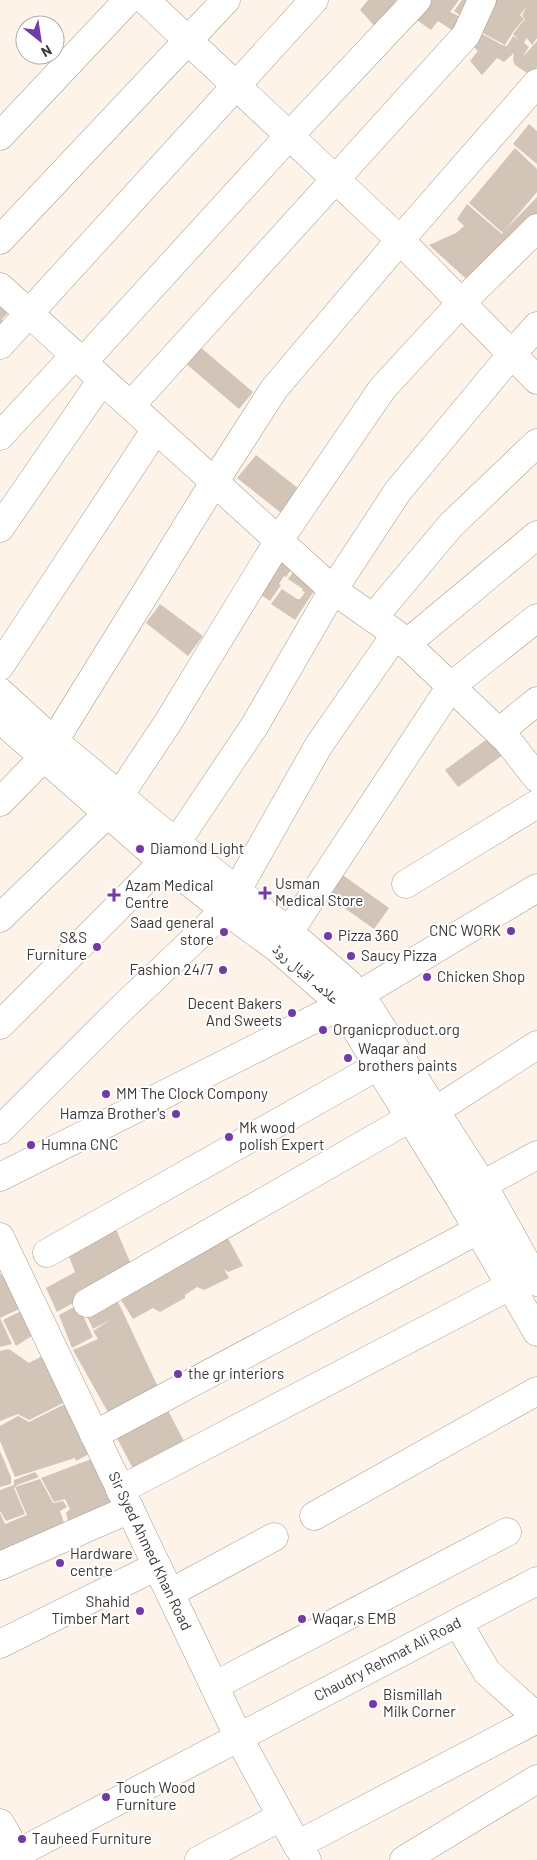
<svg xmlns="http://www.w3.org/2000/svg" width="537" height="1860" font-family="Barlow,'Noto Naskh Arabic',sans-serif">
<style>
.building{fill:#d2c4b6}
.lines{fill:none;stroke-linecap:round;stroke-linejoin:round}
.minor-casing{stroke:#a79b8d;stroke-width:29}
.minor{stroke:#fff;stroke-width:28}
.poi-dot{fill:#7437ad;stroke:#fff;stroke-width:2}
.labels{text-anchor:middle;stroke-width:4;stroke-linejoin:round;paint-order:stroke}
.poi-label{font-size:15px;fill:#3c3631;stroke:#fff;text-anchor:start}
.street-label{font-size:15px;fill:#3c3631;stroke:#fff}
</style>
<rect width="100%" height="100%" fill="#fef3e8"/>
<path class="building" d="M368 0H397L381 20 379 31 360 10Z
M419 0H459L450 12 467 20 454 11 462 0H479L461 36 438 21 431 30 407 13Z
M492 0H537V38L532 45 527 38 524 43 529 47 522 58 537 41V67L530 75 515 65 513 60 514 53 504 62 497 58 482 75 470 61 478 51 470 44 479 32 502 45 507 46 513 36 519 40 513 34 524 20 526 22 522 15 527 6 520 15 524 19 513 32 505 45 479 31Z
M529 124 537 131V164L513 144Z
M515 148 537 169V192L505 230 537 197V236L474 286 429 245 456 233 464 226 457 219 467 204 502 234 503 233 469 203Z
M0 301 10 311 2 319 5 322 0 327Z
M199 346 253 392 239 409 185 363Z
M256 455 304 493 285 516 237 478Z
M278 556 294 566 286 577 284 576 279 584 281 585 270 601 252 589Z
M295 569 318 585 295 620 271 604 282 589 297 599H300L305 592 302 591 303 589 288 579Z
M160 604 203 636 188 656 146 623Z
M490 737 503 755 458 787 445 770Z
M337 871 389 908 374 929 322 892Z
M111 1217 133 1269 57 1312 46 1288 75 1272 65 1246Z
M218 1220 243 1266 228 1272 224 1269 229 1278 204 1290 197 1287 185 1295V1298L160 1312 153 1308 133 1319 111 1284Z
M0 1273 26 1306 0 1318Z
M113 1291 158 1387 109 1414 73 1350 98 1339 93 1331 110 1320 93 1329 82 1306Z
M78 1305 93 1337 72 1348 59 1315Z
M27 1308 38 1332 16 1346 3 1320Z
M0 1318 12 1344 0 1347Z
M9 1349 29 1363 44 1355 69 1400 29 1420 18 1414 0 1421V1351Z
M159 1393 189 1451 138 1478 109 1423Z
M67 1403 89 1454 76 1461 75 1458 15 1477 0 1441V1426L18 1416 29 1422Z
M0 1451 11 1477V1484L0 1487Z
M94 1458 112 1507 68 1521 66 1513 70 1509 65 1499 54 1502 41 1478Z
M35 1472 39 1477 17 1485 14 1488 25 1514 6 1521 0 1511V1490L14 1485V1480Z
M40 1479 53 1503 63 1501 67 1507 60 1511 68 1534 15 1547 13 1541 16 1550 0 1556V1513L5 1524 27 1515 15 1487Z"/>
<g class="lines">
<g class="minor-casing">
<g id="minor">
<path d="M145 0 400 240 537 380"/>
<path d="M0 136 128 0"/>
<path d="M0 240 226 0"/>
<path d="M0 287 333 590 396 634 508 741 537 778"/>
<path d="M0 345 314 0"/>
<path d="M83 362 289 136 417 0"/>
<path d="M131 405 466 35 482 0"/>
<path d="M0 436 75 355"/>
<path d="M0 528 102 380"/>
<path d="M373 618 451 525 537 443"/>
<path d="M406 644 537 535"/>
<path d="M0 666 156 429"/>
<path d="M0 692 46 734 157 827 289 932 348 983 371 1011 483 1185 537 1282"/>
<path d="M0 719 163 862 225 910 277 948 342 1005 378 1066 459 1197 537 1332"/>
<path d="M499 732 537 701"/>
<path d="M119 796 167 724 279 540 382 389 461 303 537 228"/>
<path d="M0 802 43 758 54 741 215 481 274 389 400 240 537 83"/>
<path d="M176 843 255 725 333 590 398 491 512 354 537 326"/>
<path d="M406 884 537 804"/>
<path d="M237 890 319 745 396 634"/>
<path d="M0 918 108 813"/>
<path d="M289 932 451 686 537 618"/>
<path d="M0 1025 163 862"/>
<path d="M435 1111 537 1045"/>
<path d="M0 1130 117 1013 225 910"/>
<path d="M0 1177 342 1005 537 888"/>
<path d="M466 1194 537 1155"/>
<path id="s1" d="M0 1237 239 1738 297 1845 307 1860"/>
<path d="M47 1253 378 1066"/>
<path d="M87 1303 410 1118"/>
<path d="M94 1435 478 1230"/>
<path d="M120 1490 510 1286"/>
<path d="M314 1516 537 1391"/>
<path d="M0 1566 130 1509"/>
<path d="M170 1593 274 1537"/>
<path d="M458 1623 487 1672 537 1717"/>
<path d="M0 1644 157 1566"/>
<path d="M214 1686 507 1532"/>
<path d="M0 1823 17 1853"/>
<path d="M297 1845 537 1719"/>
<path id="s2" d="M5 1860 537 1581"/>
<path d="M199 1860 281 1817"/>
<path d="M404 1860 537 1779"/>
</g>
</g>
<use href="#minor" class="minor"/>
</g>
<g class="poi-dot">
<circle cx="140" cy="849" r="5"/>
<path d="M262.5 885.5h5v5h5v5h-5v5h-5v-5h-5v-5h5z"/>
<path d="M111.5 887.5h5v5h5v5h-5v5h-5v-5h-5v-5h5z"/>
<circle cx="511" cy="931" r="5"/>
<circle cx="224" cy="932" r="5"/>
<circle cx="328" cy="936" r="5"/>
<circle cx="97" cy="947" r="5"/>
<circle cx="351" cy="956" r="5"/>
<circle cx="223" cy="970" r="5"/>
<circle cx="427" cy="977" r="5"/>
<circle cx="292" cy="1013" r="5"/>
<circle cx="323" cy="1030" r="5"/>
<circle cx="348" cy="1058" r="5"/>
<circle cx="106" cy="1094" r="5"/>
<circle cx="176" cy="1114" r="5"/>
<circle cx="229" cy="1137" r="5"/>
<circle cx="31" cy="1145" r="5"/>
<circle cx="178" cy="1374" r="5"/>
<circle cx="60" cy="1563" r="5"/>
<circle cx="140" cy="1611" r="5"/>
<circle cx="302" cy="1619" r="5"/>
<circle cx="373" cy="1704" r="5"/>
<circle cx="106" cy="1797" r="5"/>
<circle cx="22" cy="1839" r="5"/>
</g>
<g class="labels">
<g class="poi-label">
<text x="150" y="854">Diamond Light</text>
<text x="275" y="889">Usman<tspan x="275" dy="17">Medical Store</tspan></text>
<text x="125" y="891">Azam Medical<tspan x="125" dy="17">Centre</tspan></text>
<text x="214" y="928" text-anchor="end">Saad general<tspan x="214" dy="17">store</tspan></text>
<text x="501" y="936" text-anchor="end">CNC WORK</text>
<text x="338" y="941">Pizza 360</text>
<text x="87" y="943" text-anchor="end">S&amp;S<tspan x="87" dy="17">Furniture</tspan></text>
<text x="361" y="961">Saucy Pizza</text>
<text x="213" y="975" text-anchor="end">Fashion 24/7</text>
<text x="437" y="982">Chicken Shop</text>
<text x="282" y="1009" text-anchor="end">Decent Bakers<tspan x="282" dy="17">And Sweets</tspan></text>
<text x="333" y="1035">Organicproduct.org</text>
<text x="358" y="1054">Waqar and<tspan x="358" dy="17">brothers paints</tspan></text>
<text x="116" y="1099">MM The Clock Compony</text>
<text x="166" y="1119" text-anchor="end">Hamza Brother's</text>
<text x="239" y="1133">Mk wood<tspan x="239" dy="17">polish Expert</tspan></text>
<text x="41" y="1150">Humna CNC</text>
<text x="188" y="1379">the gr interiors</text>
<text x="70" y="1559">Hardware<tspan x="70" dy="17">centre</tspan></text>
<text x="130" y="1607" text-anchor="end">Shahid<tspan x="130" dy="17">Timber Mart</tspan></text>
<text x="312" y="1624">Waqar,s EMB</text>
<text x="383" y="1700">Bismillah<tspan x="383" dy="17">Milk Corner</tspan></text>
<text x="116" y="1793">Touch Wood<tspan x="116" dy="17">Furniture</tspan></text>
<text x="32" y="1844">Tauheed Furniture</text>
</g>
<g class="street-label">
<text transform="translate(306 974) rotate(41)" y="5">علامہ اقبال روڈ</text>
<text dy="5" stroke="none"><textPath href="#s1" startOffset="348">Sir Syed Ahmed Khan Road</textPath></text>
<text dy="5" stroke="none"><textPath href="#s2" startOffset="432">Chaudry Rehmat Ali Road</textPath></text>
</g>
</g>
<g transform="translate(40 40) rotate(150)"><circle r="24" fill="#ffffff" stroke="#b1afad"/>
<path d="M0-4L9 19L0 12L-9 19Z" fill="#7437ad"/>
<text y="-8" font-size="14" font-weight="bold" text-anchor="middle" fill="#3c3631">N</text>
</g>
</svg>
